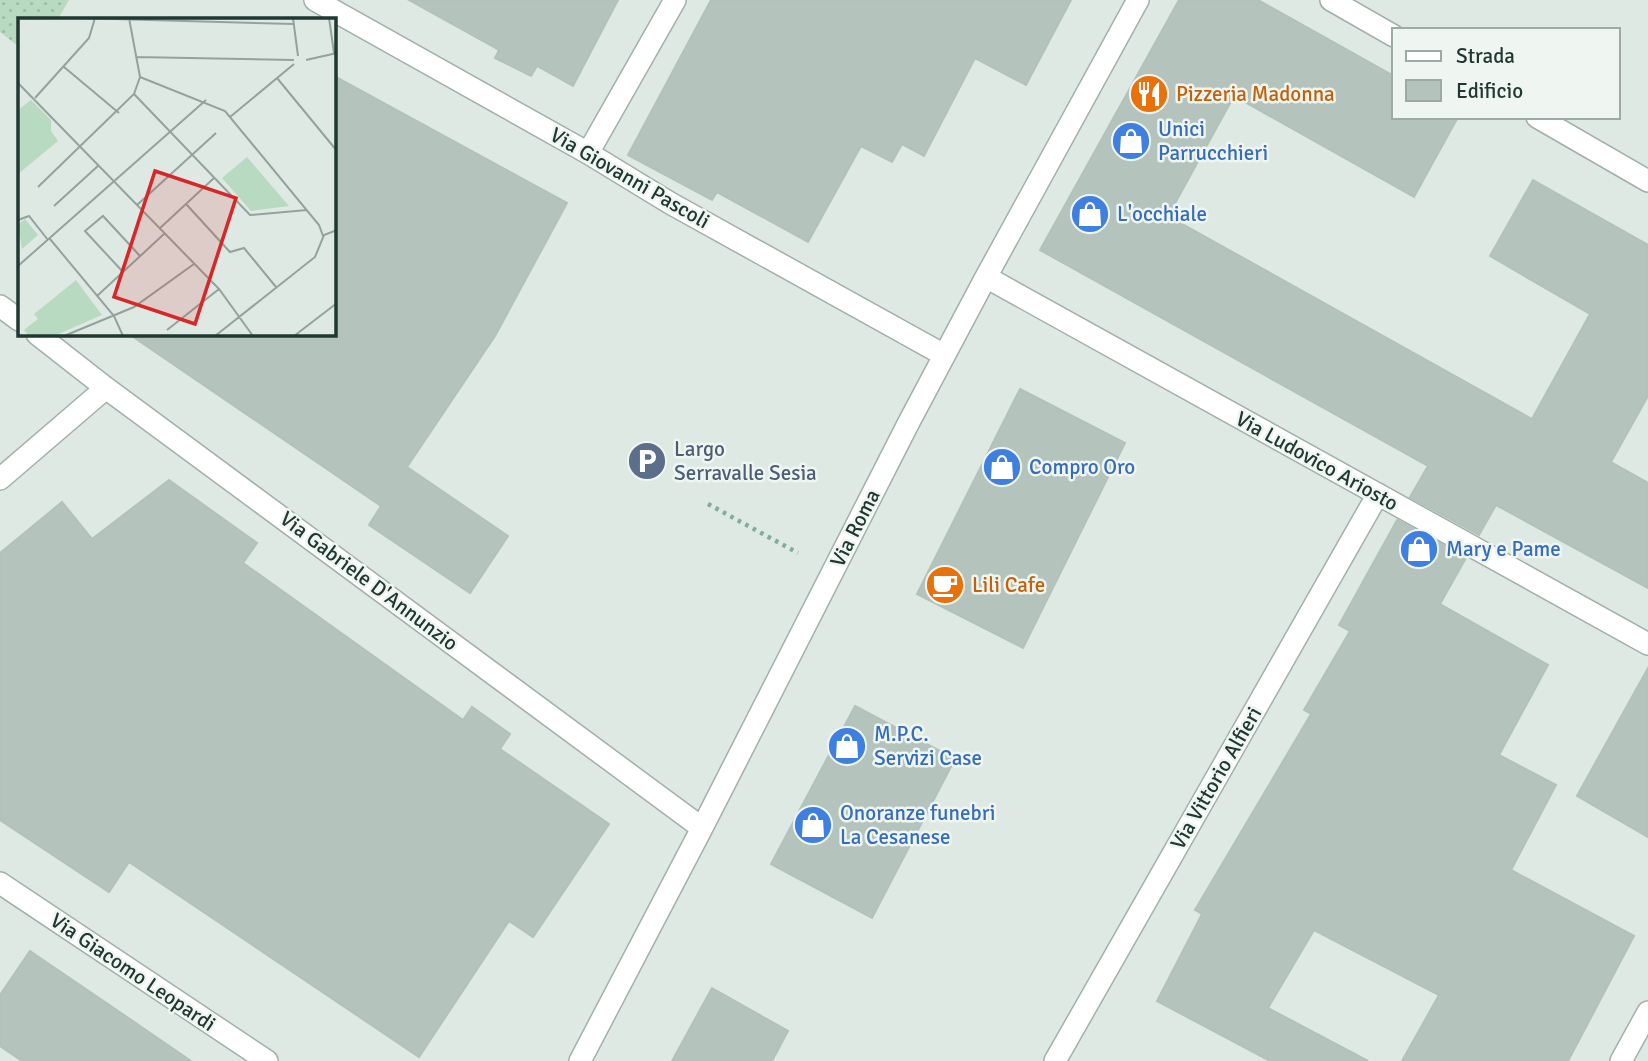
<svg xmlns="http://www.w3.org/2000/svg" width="1648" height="1061" font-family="Signika,sans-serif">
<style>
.grass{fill:url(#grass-dots)}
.building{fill:#b4c4bd;stroke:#b1c2bb;stroke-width:2}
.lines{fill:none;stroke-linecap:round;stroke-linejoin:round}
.minor-casing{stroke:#a2b0ab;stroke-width:24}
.path{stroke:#80ab9e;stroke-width:4.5;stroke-dasharray:3.5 5;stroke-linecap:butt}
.minor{stroke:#fff;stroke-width:21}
.labels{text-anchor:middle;stroke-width:5;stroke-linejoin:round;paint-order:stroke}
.food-label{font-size:21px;fill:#c56008;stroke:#eff6f2;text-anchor:start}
.shop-label{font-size:21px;fill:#366cbe;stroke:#eff6f2;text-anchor:start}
.street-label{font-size:21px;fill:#213832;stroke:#eff6f2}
.service-label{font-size:21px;fill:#4e5e75;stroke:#eff6f2;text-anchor:start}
.inset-road{fill:none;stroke:#93a29d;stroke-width:2}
.view{fill:#d62828;fill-opacity:0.15;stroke:#d62828;stroke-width:3.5}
.inset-edge{fill:none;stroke:#213832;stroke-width:3.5}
</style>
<defs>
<pattern id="grass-dots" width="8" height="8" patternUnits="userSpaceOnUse" patternTransform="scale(1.75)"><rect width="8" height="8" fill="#b8dac1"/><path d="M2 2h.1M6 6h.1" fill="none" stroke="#9ebca6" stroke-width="1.8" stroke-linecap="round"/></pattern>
</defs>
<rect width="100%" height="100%" fill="#dfe9e4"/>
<path class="grass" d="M0 0H69L58 19H19V47L0 32Z"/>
<path class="building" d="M409 0H618L573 86 537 66 531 76 495 58 499 50Z
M711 0H1071L1026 85 975 58 924 156 902 144 892 162 861 146 808 242 717 192 712 200 628 155Z
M1179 0H1258L1394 76V117H1458L1414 197 1234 96 1168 216 1532 419 1590 314 1490 256 1533 180 1648 245V396L1611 462 1648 483V588L1496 505 1479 535 1410 497 1428 466 1040 250Z
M334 76 567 203 495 336 407 467 508 536 470 593 369 525 381 506 129 334H334Z
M1020 389 1125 443 1023 648 917 594Z
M169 480 257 543 243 563 463 720 472 707 510 734 500 749 609 824 533 937 509 921 419 1057 129 862 109 892 0 820V553L62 502 92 539Z
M1397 520 1466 558 1440 604 1548 665 1499 755 1556 785 1511 870 1634 936 1568 1061H1402L1439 995 1314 930 1268 1008 1368 1061H1270L1157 1001 1202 914 1195 910 1311 714 1304 710 1350 631 1339 625Z
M1648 668V837L1577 796Z
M855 706 955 759 872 918 771 864Z
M30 951 105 1002 191 1061H22L0 1046V995Z
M712 988 788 1031 772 1061H672Z"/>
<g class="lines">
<g class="minor-casing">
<path id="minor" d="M315 0 588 153 670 203 944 355
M1331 0 1394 36
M1537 117 1648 181
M588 153 675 0
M986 277 1648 644
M0 306 19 320
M37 334 106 388 702 828
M0 479 106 388
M0 883 267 1061
M580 1061 702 828 909 422 986 277 1138 0
M1055 1061 1378 494
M1621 1061 1648 1012"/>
</g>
<path class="path" d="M708 504 798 553"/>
<use href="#minor" class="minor"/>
</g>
<defs>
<g id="restaurant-disc" transform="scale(2.0125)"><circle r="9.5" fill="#e8710a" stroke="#eff6f2"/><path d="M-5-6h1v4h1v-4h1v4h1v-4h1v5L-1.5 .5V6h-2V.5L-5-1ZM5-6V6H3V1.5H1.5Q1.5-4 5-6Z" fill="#fff"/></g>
<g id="shop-disc" transform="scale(2.0125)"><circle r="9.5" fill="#3f7fe0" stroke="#eff6f2"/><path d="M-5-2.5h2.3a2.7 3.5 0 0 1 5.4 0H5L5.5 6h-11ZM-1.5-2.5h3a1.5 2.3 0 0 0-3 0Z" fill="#fff"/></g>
<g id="parking-disc" transform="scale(2.0125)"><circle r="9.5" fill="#5c6f8a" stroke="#eff6f2"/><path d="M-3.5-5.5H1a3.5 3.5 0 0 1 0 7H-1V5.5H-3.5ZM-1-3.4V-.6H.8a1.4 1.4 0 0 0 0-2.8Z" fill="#fff"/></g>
<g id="cafe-disc" transform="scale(2.0125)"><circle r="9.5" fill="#e8710a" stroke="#eff6f2"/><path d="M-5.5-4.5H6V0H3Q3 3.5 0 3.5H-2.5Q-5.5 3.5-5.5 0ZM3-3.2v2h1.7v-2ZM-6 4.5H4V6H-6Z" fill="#fff"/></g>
</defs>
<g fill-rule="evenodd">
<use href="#restaurant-disc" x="1149" y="94"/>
<use href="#shop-disc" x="1131" y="141"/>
<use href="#shop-disc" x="1090" y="214"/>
<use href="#parking-disc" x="647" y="461"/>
<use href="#shop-disc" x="1002" y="467"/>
<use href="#shop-disc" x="1419" y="549"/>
<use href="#cafe-disc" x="945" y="585"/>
<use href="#shop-disc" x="847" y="746"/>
<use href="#shop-disc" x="813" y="825"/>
</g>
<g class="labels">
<g class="food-label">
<text x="1176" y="101">Pizzeria Madonna</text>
<text x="972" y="592">Lili Cafe</text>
</g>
<g class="shop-label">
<text x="1158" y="136">Unici<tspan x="1158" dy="24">Parrucchieri</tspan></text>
<text x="1117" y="221">L'occhiale</text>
<text x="1029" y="474">Compro Oro</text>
<text x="1446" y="556">Mary e Pame</text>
<text x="874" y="741">M.P.C.<tspan x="874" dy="24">Servizi Case</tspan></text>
<text x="840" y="820">Onoranze funebri<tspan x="840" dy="24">La Cesanese</tspan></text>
</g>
<g class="street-label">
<text transform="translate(630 178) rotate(30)" y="7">Via Giovanni Pascoli</text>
<text transform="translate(1317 461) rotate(29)" y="7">Via Ludovico Ariosto</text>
<text transform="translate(855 528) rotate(-63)" y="7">Via Roma</text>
<text transform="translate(369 581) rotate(37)" y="7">Via Gabriele D'Annunzio</text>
<text transform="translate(1216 778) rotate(-60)" y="7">Via Vittorio Alfieri</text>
<text transform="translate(133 972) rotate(34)" y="7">Via Giacomo Leopardi</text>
</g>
<g class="service-label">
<text x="674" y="456">Largo<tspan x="674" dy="24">Serravalle Sesia</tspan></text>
</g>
</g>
<g transform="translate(18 18)">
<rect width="318" height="318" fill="#dfe9e4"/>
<path d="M13 82 33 102V113L40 123 0 156V92ZM229 139 271 188 279 187 233 193 204 160ZM7 201 20 217 4 231 0 207ZM58 262 84 297 36 318H11L6 312 20 301 16 296Z" fill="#b8dac1"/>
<path class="inset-road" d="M61 0 276 6M275 0 280 38M311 0 316 35M118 39 276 42M288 42 319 35M46 49 101 95M122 59 207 93 301 207 305 218M259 60 319 133M0 65 201 271 235 318M116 76 232 197 289 192M17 80 71 20 77 0M212 99 276 46M20 169 116 76 122 59 111 0M168 186 212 234 226 230 258 269M119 187 198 115M36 188 81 147M0 202 11 198 30 222M141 211 196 160M32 221 96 298 105 318M0 248 188 82M105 254 67 213 85 198 122 238M79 278 146 216M149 312 201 271M46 318 116 289 176 246M197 318 297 239 306 217 319 212M276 318 319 285"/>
<path class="view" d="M137 153 218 180 177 306 96 279Z"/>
<rect width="318" height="318" class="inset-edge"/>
</g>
<rect x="1392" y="28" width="228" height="91" fill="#eff6f2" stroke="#9daaa5" stroke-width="2"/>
<rect x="1406" y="51" width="35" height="10" fill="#ffffff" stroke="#9daaa5" stroke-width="2"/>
<text x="1456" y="63" font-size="21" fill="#213832">Strada</text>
<rect x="1406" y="80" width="35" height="21" fill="#b4c4bd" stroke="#9daaa5" stroke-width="2"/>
<text x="1456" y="98" font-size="21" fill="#213832">Edificio</text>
</svg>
